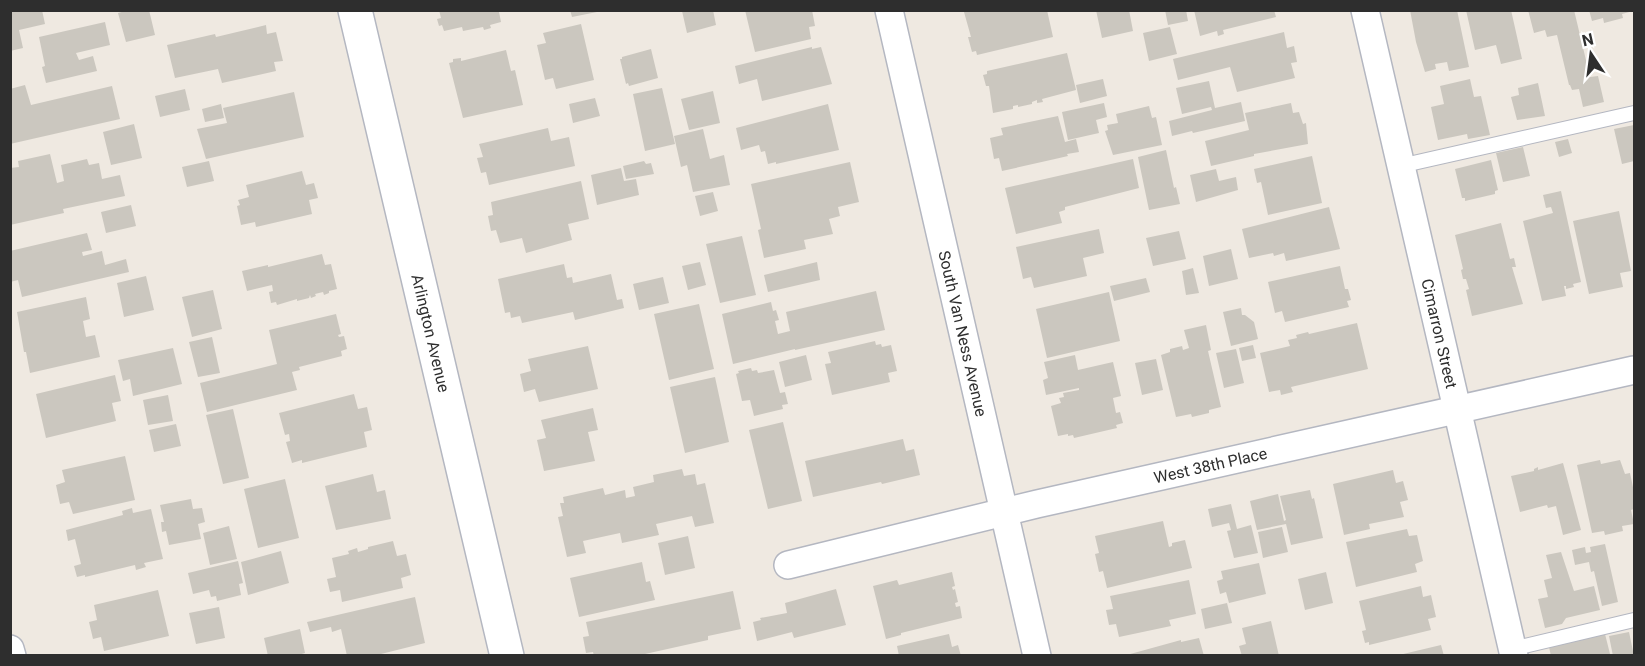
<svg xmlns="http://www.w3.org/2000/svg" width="1645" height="666" font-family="Roboto,sans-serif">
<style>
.building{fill:#cbc7bf}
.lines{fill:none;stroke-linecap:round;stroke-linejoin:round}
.lane-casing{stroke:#b4b7c1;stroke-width:16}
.street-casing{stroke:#b4b7c1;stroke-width:30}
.secondary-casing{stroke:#b4b7c1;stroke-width:36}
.lane{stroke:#fff;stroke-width:14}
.street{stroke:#fff;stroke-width:27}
.secondary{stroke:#fff;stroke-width:33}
.labels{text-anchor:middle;stroke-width:4.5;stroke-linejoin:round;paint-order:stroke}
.street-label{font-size:16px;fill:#2e2e2e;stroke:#fff}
</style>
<rect width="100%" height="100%" fill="#efe9e1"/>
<path class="building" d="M10 10H42L45 24 19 30 23 48 10 51Z
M129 10H149L155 35 126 42 118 13Z
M439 10H496L499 12 501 22 490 25 491 28 484 30 483 27 463 31 462 27 444 31 442 25 439 26 437 19 441 18Z
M570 10H602V11L572 17Z
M685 10H713L716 25 687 33 682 11Z
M745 10H812L815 26 809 27 811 39 755 52Z
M971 10H1047L1053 37 977 55 976 51 972 52 968 37H971L964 12Z
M1096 10H1129L1133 31 1102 38Z
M1165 10H1186L1188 21 1168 25Z
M1194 10H1274L1276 17 1223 30 1224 34 1218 36 1217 31 1200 36Z
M1410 10H1457L1469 67 1449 71 1447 62 1435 64 1436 69 1425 72 1416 42Z
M1466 10H1511L1522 59 1501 64 1496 45 1475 50Z
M1528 10H1574L1590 77 1598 76 1604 102 1583 107 1579 89 1572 90 1570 85H1569L1557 35 1547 37 1545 30 1534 33Z
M1589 10H1633V11L1622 14 1623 18 1604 23 1603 18 1592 21Z
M105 22 110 45 76 53 79 60 93 56 97 71 46 83 42 67 45 66 39 37Z
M581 24 594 80 556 89 553 78 545 80 537 45 546 43 543 33Z
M266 25 267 34 276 32 283 61 274 62 276 71 222 83 218 69 175 78 167 45 215 34 216 37Z
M1170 27 1177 54 1149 61 1143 33Z
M1284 32 1287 48 1294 46 1297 62 1291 63 1295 78 1237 92 1230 67 1178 80 1173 59Z
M812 47V49L821 47 832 84 762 101 757 79 739 84 735 66Z
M651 49 658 78 629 86 628 83 626 84 620 59H622V57Z
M506 50 511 71 515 70 523 105 463 118 449 63 453 62V59L461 58V61Z
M1067 53 1076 90 1042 99 1043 102 1037 103V100L1032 102V104L1018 107V105L1013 106V109L993 113 989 86H986L983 75 987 74V71Z
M1103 79 1107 96 1080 103 1076 85Z
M1470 79 1474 97 1481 96 1490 135 1468 139 1467 134 1438 140 1431 107 1444 104 1440 86Z
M1209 81 1215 108 1241 102 1245 121 1193 133 1192 131 1172 136 1169 121 1212 110 1211 107 1182 114 1176 88Z
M1538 83 1545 116 1517 120 1511 97 1519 95 1518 88Z
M25 85 31 105 112 86 120 119 10 144V89Z
M662 88 675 144 645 151 633 94Z
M185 89 190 110 160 117 155 96Z
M713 91 720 123 689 130 681 99Z
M294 92 304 137 206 159 197 129 227 123 223 108Z
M595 98 600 116 573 123 569 104Z
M1104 103 1107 117 1096 120 1099 133 1068 140 1062 112Z
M1291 103 1293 113 1299 112 1303 124 1306 123 1308 144 1254 154V156L1211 166 1205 141 1249 130 1245 113Z
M221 104 224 118 205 122 202 109Z
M828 104 839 150 776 164V162L768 164 765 151 761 152 759 145 741 150 736 128Z
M1149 106 1152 118 1156 117 1162 145 1113 155 1105 131 1108 130 1107 125 1118 123 1116 114Z
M1058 116 1065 142 1076 139 1079 152 1067 154 1068 156 1055 159 1002 171 999 158 994 159 990 138 1003 135 1001 128Z
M134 124 142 158 111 165 103 132Z
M1634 125V161L1622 164 1614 129Z
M548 128 551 141 569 137 575 166 489 185 486 172 481 173 477 158 483 157 479 144Z
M703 129 710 159 724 155 730 185 693 192 687 165 681 167 674 136Z
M1568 139 1572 153 1559 157 1555 142Z
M1523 147 1530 176 1503 182 1496 153Z
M1166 150 1174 188 1176 187 1180 204 1149 210 1138 157Z
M50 154 57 183 64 181 61 165 87 159 89 165 99 163 102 179 120 175 125 196 63 209 64 213 10 225V168L19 167 18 161Z
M1312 156 1322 203 1268 215 1261 182 1257 183 1254 169Z
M1133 159 1139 188 1065 207V210L1059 212 1062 223 1016 234 1005 188Z
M1491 160 1498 190 1495 191V194L1465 201V198H1462L1455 169Z
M209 161 214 181 187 187 182 167Z
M644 161 646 164 651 163 654 174 626 179 623 166Z
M850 162 859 202 838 207 840 216 829 219 833 234 804 240 806 249 764 258 758 230 761 229 751 184Z
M621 168 624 181 636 179 639 195 597 205 591 175Z
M1216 169 1219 181 1236 177 1238 190 1196 202 1190 175Z
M302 171 306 185 314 183 318 198 309 200 312 214 256 227 255 222 241 225 237 206 240 205 238 200 249 197 246 185Z
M581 181 589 219 568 224 572 240 526 253 522 238 500 243 496 230 491 231 488 216 493 215 491 202Z
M1561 191 1581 282 1573 284 1574 287 1566 289V286H1564L1566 296 1542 301 1523 221 1553 213 1551 207 1546 208 1543 195Z
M713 192 718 211 700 216 695 196Z
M131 205 136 226 106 233 101 212Z
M1329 207 1340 249 1286 261 1284 253 1274 256 1273 253 1249 258 1242 229Z
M1619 211 1631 271 1620 273 1623 287 1589 294 1573 221Z
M1501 223 1510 259 1514 258 1516 267H1512L1523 304 1472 316 1466 290 1469 289 1466 279H1463L1461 270 1463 269 1455 235Z
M1099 229 1104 253 1083 258 1087 276 1034 288 1031 277 1023 279 1016 247Z
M1179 231 1186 259 1153 266 1146 238Z
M87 233 92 250 82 252 83 256 102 251 105 265 126 259 129 272 22 297 18 280 10 282V251Z
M742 236 756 295 720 303 706 244Z
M1231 249 1238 279 1209 286 1203 256Z
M322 254 325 265 331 264 337 289 329 291V293L324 295 323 292 315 294 316 296 311 298 310 295 309 298 297 301V299L277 305 276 302 271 303 269 292 273 291 272 285 247 291 242 271 268 265V267Z
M700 262 706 285 688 290 682 266Z
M817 262 820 280 768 292 764 275Z
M564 264 567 278 572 277 573 283 611 274 617 300 622 299 624 308 575 320 573 312 522 323 520 316 511 318 510 312 505 313 498 279Z
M1340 266 1345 289H1348L1351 300 1347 301 1349 307 1285 322 1282 311 1275 313 1268 282Z
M1193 268 1199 293 1186 295 1182 271Z
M146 276 154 310 124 317 117 283Z
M663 277 669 303 639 310 633 284Z
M1146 278 1150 292 1114 301 1110 286Z
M213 290 222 329 192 337 182 297Z
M876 291 885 330 795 350V349L733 364 722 314 771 302 773 311 776 310 779 320 775 321 778 334 790 331 786 312Z
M1109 292 1120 341 1047 358 1036 309Z
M86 297 90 319 83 321 86 337 95 335 100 357 30 373 26 352H24L17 312Z
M699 304 714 369 669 380 654 314Z
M1241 308 1242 315H1245L1254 322 1258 339 1231 346 1223 312Z
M336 314 341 334 338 335 339 337 344 336 347 349 341 351 342 356 299 367 300 370 292 372 297 390 207 412 200 383 277 364 269 330Z
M1357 323 1368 369 1291 387 1293 392 1281 395 1280 390 1269 392 1260 353 1290 346 1288 340 1297 338 1296 335 1308 332 1309 334Z
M1206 325 1211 350 1208 351 1221 407 1209 410V413L1192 417 1191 414 1176 417 1161 355 1170 352V349L1182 346 1183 350 1189 348 1184 330Z
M212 337 220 373 198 377 189 342Z
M875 341 876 345 881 344 882 347 891 345 897 371 888 373 890 382 832 395 825 364 831 363 828 352Z
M1253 345 1256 358 1242 361 1239 348Z
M588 346 598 389 539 402 535 389 524 392 520 374 531 371 528 359Z
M173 348 182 384 133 396 130 379 123 381 118 360Z
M1236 349 1244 383 1224 388 1216 353Z
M806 355 812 380 785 387 779 362Z
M1075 355 1078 370 1113 362 1121 396 1113 398 1116 413 1120 412 1123 423 1116 425 1117 428 1074 438 1073 435 1068 436V434L1058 436 1051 406 1061 403 1059 398 1064 397 1063 393 1079 390V388L1046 395 1043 380 1048 378 1044 362Z
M1156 359 1163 390 1142 395 1135 363Z
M751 368 752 371 757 370 758 373 774 370 780 393 785 392 788 404 782 405 783 409 754 416 750 400 742 401 736 374 739 373 738 371Z
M115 375 121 401 112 403 116 421 46 438 36 394Z
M715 377 729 442 685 453 670 387Z
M354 394 358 409 367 407 372 430 364 432 367 447 302 463V460L292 463 286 442 290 441 289 434 285 435 279 413Z
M168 395 173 421 148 425 143 400Z
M593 408 598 430 588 432 595 461 544 471 537 440 546 438 541 420Z
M233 409 249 478 223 484 206 415Z
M783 422 802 501 768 509 749 430Z
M176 424 181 446 154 452 149 430Z
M903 439 906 451 914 449 920 475 882 484 881 482 813 497 805 461Z
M125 456 135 500 73 514 69 502 60 504 56 485 65 482 62 470Z
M1600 460 1601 464 1620 460 1625 474 1630 473 1634 492V509L1631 510 1634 524 1622 526 1623 531 1605 535 1604 531 1592 533 1577 465Z
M1563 463 1581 530 1563 535 1556 506 1548 508 1547 505 1520 512 1511 476 1534 471V469L1538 467V470Z
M682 469 684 476 695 474 697 485 705 483 714 523 695 527 692 516 656 524 659 535 622 543 620 533 583 541 586 553 567 557 558 517 563 516 560 503H564L563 497 603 488 605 495 625 490 626 498 635 496 633 487 654 482 653 475Z
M1393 470 1396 483 1403 481 1408 500 1400 502 1404 517 1369 524 1370 529 1344 535 1333 484Z
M373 474 377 492 385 490 391 519 336 530 325 486Z
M285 479 299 538 258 548 244 489Z
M1310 490 1312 499 1314 498 1323 538 1291 545 1286 524 1257 530 1250 501 1278 494 1284 521 1286 520 1280 496Z
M191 499 193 509 202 508 205 522 198 524 201 539 169 545 166 531 162 532 161 522H164L160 505Z
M1231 504 1237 529 1251 525 1258 553 1234 558 1227 531 1231 530 1229 523 1212 527 1208 509Z
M132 508 133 513 151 509 163 559 144 563 146 567 136 570 135 565 85 577V575L77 577 74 566 81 564 75 539 68 541 66 530 123 515 122 511Z
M1163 521 1169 547 1172 546V543L1185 540 1192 568 1107 588 1103 571 1099 572 1095 554 1099 553 1095 536Z
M229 526 237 559 210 565 203 533Z
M1282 527 1288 552 1263 558 1258 532Z
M1407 529 1409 536 1417 535 1423 561 1415 564 1417 572 1356 587 1346 542Z
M688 536 695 568 665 575 658 543Z
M393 541 397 556 406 554 411 575 401 578 403 588 342 602 340 590 330 592 327 579 336 577 332 558 349 554 348 551 357 548 358 552 368 549V547Z
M1605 544 1618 602 1602 606 1594 571 1591 572 1589 562 1575 565 1572 550 1585 547 1586 553 1591 552 1590 547Z
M281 551 289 583 248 595 241 562Z
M1561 552 1574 591 1594 586 1600 610 1566 618 1562 624 1545 628 1538 599 1548 597 1544 580 1552 578 1546 555Z
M238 561 243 583 239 584 241 595 217 601 216 596 211 597 209 590 193 594 188 573Z
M642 562 646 582 650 581 655 600 579 617 570 578Z
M1259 563 1266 594 1229 603 1226 592 1220 594 1217 581 1223 579 1221 571Z
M952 572 955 586 952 587 953 590 955 589 958 602 955 603 956 607 960 606 962 618 901 633V635L886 639 873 586 897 580 899 585Z
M1326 572 1333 603 1305 610 1298 579Z
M1189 580 1196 614 1169 620 1171 626 1119 637 1116 624 1109 625 1106 610 1113 609 1110 596Z
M1421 586 1423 597 1431 595 1436 617 1428 619 1431 630 1369 645V642L1365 643 1362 631 1366 630 1359 601Z
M836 589 846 625 794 638 792 632 757 641 753 622 761 620 760 618 787 613 785 603Z
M158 590 169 636 104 651 101 637 93 639 89 622 97 620 94 605Z
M733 591 741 629 708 636V640L636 656H594L593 652 586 653 583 637 589 636 586 622Z
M415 597 425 643 373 656H347L341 629 332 632 331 627 310 632 307 622Z
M1227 603 1232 623 1205 629 1201 609Z
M219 607 225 638 196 644 189 613Z
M1271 621 1279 656H1242L1239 646 1246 644 1242 628Z
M300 629 305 653 295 656H268L264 638Z
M1629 632 1634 656H1613L1609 636Z
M949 634 952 647 958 645 961 656H899L897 646Z
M1605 634 1610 654 1551 656 1549 647Z
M1199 638 1204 656H1123L1181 640V642Z
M1441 645 1444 656H1399V655Z"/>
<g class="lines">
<g class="lane-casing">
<path id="lane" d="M1400 166 1634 113
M1512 649 1634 620"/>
</g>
<g class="street-casing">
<g id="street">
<path id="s1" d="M889 10 1037 656"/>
<path id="s2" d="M1365 10 1514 656"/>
<path id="s3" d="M788 565 1037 504 1634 370"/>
<path d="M10 649 12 656"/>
</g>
</g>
<g class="secondary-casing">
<g id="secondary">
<path id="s4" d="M355 10 507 656"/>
</g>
</g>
<use href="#lane" class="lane"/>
<use href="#street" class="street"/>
<use href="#secondary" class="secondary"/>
</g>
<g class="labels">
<g class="street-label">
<text dy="6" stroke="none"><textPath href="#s4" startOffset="332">Arlington Avenue</textPath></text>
<text dy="6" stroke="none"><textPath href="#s1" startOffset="332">South Van Ness Avenue</textPath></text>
<text dy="6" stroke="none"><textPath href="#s2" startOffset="332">Cimarron Street</textPath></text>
<text dy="6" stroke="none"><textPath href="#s3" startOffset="434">West 38th Place</textPath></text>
</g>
</g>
<rect width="1645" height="666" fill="none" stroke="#2e2e2e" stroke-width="24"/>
<g transform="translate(1591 54) rotate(347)" stroke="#ffffff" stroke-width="4.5" paint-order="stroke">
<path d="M0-4.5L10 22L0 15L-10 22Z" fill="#2e2e2e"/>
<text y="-9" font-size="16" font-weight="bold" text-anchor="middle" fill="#2e2e2e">N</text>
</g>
</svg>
